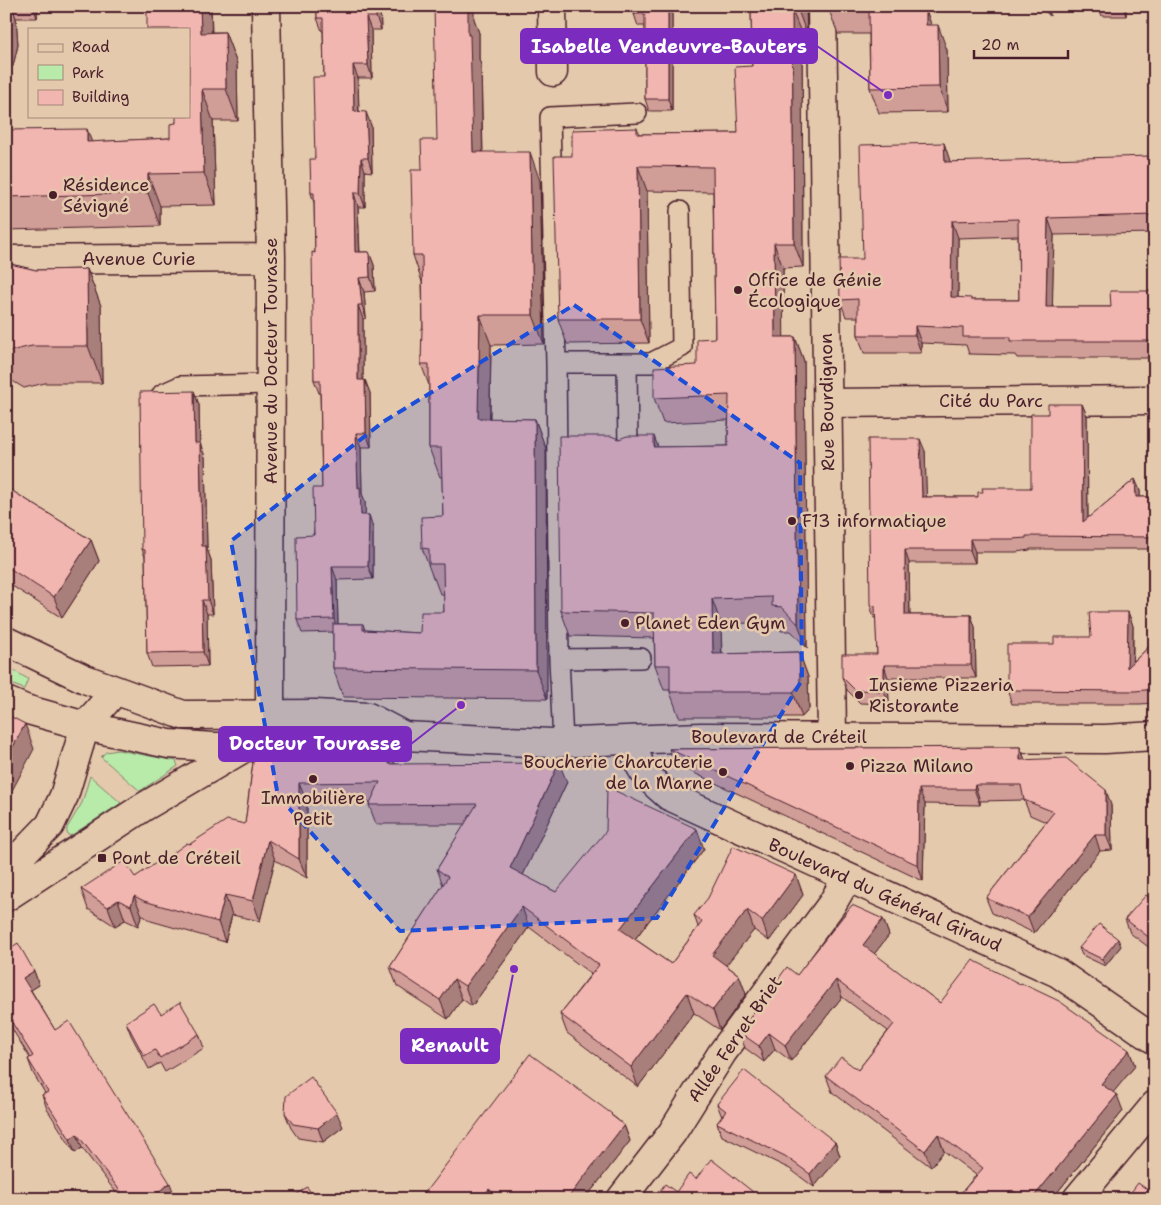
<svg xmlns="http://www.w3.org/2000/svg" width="1161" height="1205" font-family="'Shantell Sans',sans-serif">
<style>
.green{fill:#b8eaaa;stroke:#81846a}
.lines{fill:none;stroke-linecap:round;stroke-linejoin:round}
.lane-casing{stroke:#4a1f2b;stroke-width:22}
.street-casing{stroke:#4a1f2b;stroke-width:31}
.secondary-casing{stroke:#4a1f2b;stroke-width:31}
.lane{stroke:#e4c9ac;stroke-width:19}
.street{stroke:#e4c9ac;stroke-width:28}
.secondary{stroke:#e4c9ac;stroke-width:28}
.wall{fill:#d09d97;stroke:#4a1f2b;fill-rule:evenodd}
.shaded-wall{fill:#a97f7b;stroke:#4a1f2b}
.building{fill:#f2b6b0;stroke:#4a1f2b;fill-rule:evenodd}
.marked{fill:#1d4ed8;fill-opacity:0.2;stroke:#1d4ed8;stroke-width:4;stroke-dasharray:10 6;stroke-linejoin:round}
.poi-dot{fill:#4a1f2b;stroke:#e4c9ac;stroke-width:2}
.labels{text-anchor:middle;stroke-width:5;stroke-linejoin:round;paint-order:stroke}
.poi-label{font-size:18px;fill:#4a1f2b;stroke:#e4c9ac;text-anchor:start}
.street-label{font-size:18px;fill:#4a1f2b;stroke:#e4c9ac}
.leader{fill:none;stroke:#7b2cbf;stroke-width:2}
.callout-dot{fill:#7b2cbf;stroke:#e4c9ac;stroke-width:2}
.callout{fill:#7b2cbf;stroke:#7b2cbf;stroke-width:2}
.callout-label{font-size:19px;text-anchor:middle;font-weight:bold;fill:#fff}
</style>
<rect width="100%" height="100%" fill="#e4c9ac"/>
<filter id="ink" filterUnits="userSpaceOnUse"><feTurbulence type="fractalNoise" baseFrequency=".02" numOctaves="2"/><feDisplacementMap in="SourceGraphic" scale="10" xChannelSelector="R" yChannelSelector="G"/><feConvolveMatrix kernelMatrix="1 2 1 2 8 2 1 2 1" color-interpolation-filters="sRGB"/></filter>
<g filter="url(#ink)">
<path class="green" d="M6 666 28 679 24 689 6 682Z
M118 750 176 761 178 766 140 791 101 757 106 752Z
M90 776 121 803 72 835 69 836 67 833V828L82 803Z"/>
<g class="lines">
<g class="lane-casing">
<path id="lane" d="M556 363H651L682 347 680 211
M627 363 628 453
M162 394 180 386 271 384
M559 659 641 658
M563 742 559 659 556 363 550 117 637 113"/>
</g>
<g class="street-casing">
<path id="street" d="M266 6 271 258 270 715
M552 6 553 72
M6 260 271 258
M827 403 1155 400
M633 740C637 770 647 777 669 796L1058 973 1155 1040
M621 1199 672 1133 722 1053 832 904 847 878
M1077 1199 1155 1105"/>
</g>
<g class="secondary-casing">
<path id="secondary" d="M822 6 832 737
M6 641 85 679 183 715 315 714 368 717 404 736
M6 701 25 709 85 726 169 744 213 747 369 746 404 736 551 743 701 737 1105 739 1155 736
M6 864 23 853 50 825 64 796 85 726 115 691
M6 897 142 808 244 748"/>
</g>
<use href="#lane" class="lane"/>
<use href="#street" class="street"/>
<use href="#secondary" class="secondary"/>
</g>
<path class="wall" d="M6 6H38L37 18H16L18 45 13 66Z
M147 6H211L212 32H225L237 64 238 121H213L216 205 160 206V226L6 230V130L91 142 170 138 176 123 189 29Z
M317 6H380L381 30H371L372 78H358L359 111 371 125 372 172 365 171V207H358L360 252H369L374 265 375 291 364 292 366 318 363 319V380H365L370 393 371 447H361L362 494 365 501V515H369L373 528V579L337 580 338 624H363L365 630 420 633 444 612V594H440L434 578H433L422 548 443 516 442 477H440L429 448V385L421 364 423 328 422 282 413 255 422 170 437 140 474 19 479 33V59L481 65 483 152 540 181 544 344 491 345 490 419H535L546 449 547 699 343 697 333 668V632L302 633 297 620 322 488 320 393H319L314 380 315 253 314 203 311 193 324 77 323 31H322L317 18Z
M672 6V111H649L645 99V26H638L634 14Z
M751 6H806L807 35H802L803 267 783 268V337H795L804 361 807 648 791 631H781L778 622 721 624 722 654 799 652 808 677 809 709 802 717H679L670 692V690H664L655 665 654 638 570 636 561 611 619 439 658 447 728 446V420L663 423 654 398 697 365 715 338 713 192 647 191 649 343 567 344 558 319 572 156 637 128 640 134 738 133 752 66Z
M907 6V10H926L931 25 947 50 948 112 879 113 870 88 869 34H838L829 10Z
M1039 6H1049L1050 16Z
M1098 6H1126V16H1102Z
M944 143 950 162 1155 167V233L1054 235 1052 307H1111L1155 291V358H1017L1015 355 969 354 966 345 921 343V353H864L858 335V317H846L840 300 863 259ZM1018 236 1019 300H971L958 298V238Z
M6 263 36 270 87 269 101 306 102 383H45L24 388 6 377Z
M194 391 199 405 200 443 205 457 207 549 211 560 213 614H207L208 666 152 667 147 653 145 557 142 549Z
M1082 404 1087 416 1088 518 1135 479 1140 491V497H1155V549H1030V550L1016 552H975V563H909L910 615H971L975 627 976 678H888L889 704 860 703 847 690 842 677 877 654 876 618H874L870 605 925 451 926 497H978L1031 488 1048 414Z
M6 487 91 540 99 561 62 618 6 582Z
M1128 612 1133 626V662L1155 641V703L1140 704H1012L1007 690 1054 644 1091 637Z
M255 747 389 748 395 764 567 782 523 875 556 892 704 849 635 939 671 964 698 927 694 915 796 875 803 895 769 941 754 930 726 965 739 975 746 994 720 1030 694 1013 638 1087 567 1033 560 1014 591 974 529 927 472 1006 462 999 448 1019 397 986 390 967 443 885 437 869 465 824H376L369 805 370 802 307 803V878L275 860 260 921 232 915 225 942 151 921 142 915 138 926 125 920 115 926 88 909 81 889 135 877 158 864 190 844 245 824Z
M1020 747 1025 760 1111 805 1112 850 1100 851 1034 933 992 913 986 898 1046 822 1030 815 1024 800 980 801V805L925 804 923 881 675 764 669 749Z
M1155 902V952L1130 933 1125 919Z
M883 919 889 935 874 954 940 1003 1129 1050 1135 1066 1113 1092 1123 1111 1052 1199H956L976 1175 944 1151 931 1167 832 1092 826 1076 858 1070 888 1031 842 997 791 1061 775 1049 764 1062 745 1048 739 1032 797 975Z
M1121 946 1105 966 1082 955 1079 948Z
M6 951 34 971 39 985 31 990 55 1030 175 1197 173 1199H121L82 1148 75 1153 47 1109 42 1095 45 1093 33 1073 28 1059 30 1058 6 1019Z
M161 1014 199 1034 204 1048 165 1072 160 1063 149 1069 131 1035 126 1022Z
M717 1104 835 1142 840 1156 814 1187 790 1169 722 1136 717 1123 722 1117Z
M285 1113 343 1127 323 1142 298 1138 291 1128Z
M613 1116 624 1125 630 1141 585 1199H420Z
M1155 1170V1195L1149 1178Z"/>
<path class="shaded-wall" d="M6 6H12L16 18 18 45 13 66 6 74Z
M33 6H38L37 18Z
M200 6H211L212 65 201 33Z
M376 6H380L381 30 376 17Z
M464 6H474V19L479 33V59L481 65 483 182 473 152 468 35Z
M668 6H672V111L668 99Z
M798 6H806L807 35 798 10Z
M899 6H907L908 35 899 10Z
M1046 6H1049L1050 16Z
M1123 6H1126V16Z
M792 10 802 35 803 267 794 243Z
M926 10 935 35 926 25Z
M366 17 371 30 372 78 368 65Z
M938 25 947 50 948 112 939 87Z
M225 32 237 64 238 121 226 89Z
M353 65 358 78 359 124 354 111Z
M202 89 213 121 216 205 204 173Z
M366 112 371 125 372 172 368 158Z
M87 129 99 162 87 142Z
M944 143 950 161 951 179 945 162Z
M530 152 540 181 544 344 533 315Z
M1151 156 1155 167V183L1151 173Z
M361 158 365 171V207L360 193Z
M638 166 647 191 649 343 640 319Z
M148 174 160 206V226L148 193Z
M354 193 358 207 360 266 355 252Z
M1048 218 1054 235 1052 324 1046 307Z
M952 221 958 238V315L951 297Z
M774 243 783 268 784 362 775 337Z
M369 252 374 265 375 291 370 277Z
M87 269 101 306 102 383 88 346Z
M359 278 364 292 366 318 362 305Z
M358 305 363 319V393L358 380Z
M480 315 491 345 489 448 478 418Z
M915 326 921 343V353L915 335Z
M795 337 804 361 807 648 798 624Z
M365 380 370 393 371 447 366 433Z
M194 391 199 405 200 457 195 443Z
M1082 404 1087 416 1088 535 1083 522Z
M535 419 546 449 547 699 536 670Z
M356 433 361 447 362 494 365 501 366 528 361 515 358 488Z
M654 436 663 460 654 447Z
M920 439 925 451 927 510 922 497Z
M200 443 205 457 207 549 211 560 213 614 208 600 202 546Z
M1135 479 1140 491V509L1136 497Z
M369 515 373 528V579L368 566Z
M970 539 975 552V563L970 550Z
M91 540 99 561 62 618 54 597Z
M905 550 909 563 910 628 905 615Z
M332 566 337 580 338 632 334 619Z
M712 599 721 624 722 679 713 654Z
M202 600 207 614 208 666 203 652Z
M1128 612 1133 626 1132 681 1127 668Z
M971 615 975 627 976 678 971 665Z
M799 652 808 677 809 709 802 717 793 692Z
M884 665 888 678 889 704 884 691Z
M25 724 34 749 6 802V760Z
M1020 747 1026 763 1020 760Z
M389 748 396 768 389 764Z
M559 763 567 782 517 888 510 868Z
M299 783 307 803V878L299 859Z
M975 785 980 801V805L974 789Z
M919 789 925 804 923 881 918 865Z
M1106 790 1111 805 1112 850 1106 835Z
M697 829 704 849 628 948 620 929Z
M1095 835 1100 851 1034 933 1028 917Z
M268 840 275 860 260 921 253 901Z
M796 875 803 895 769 941 762 921Z
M225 895 232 915 225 942 218 922Z
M134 896 142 915 138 926 131 906Z
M118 900 125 920 115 926 108 907Z
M522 907 529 927 472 1006 465 986Z
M747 910 754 930 719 974 712 955Z
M883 919 889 935 868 962 863 945Z
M1118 939 1121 946 1105 966 1102 959Z
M34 971 39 985 28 992 23 978Z
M739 975 746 994 720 1030 713 1010Z
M454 979 462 999 448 1019 440 1000Z
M836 980 842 997 791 1061 785 1045Z
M687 993 694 1013 638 1087 631 1067Z
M769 1033 775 1049 764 1062 759 1046Z
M1129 1050 1135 1066 1107 1100 1101 1084Z
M1117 1095 1123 1111 1072 1174 1052 1199H1032Z
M337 1113 343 1127 323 1142 318 1128Z
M624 1125 630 1141 585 1199H567Z
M77 1134 82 1148 75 1153 70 1139Z
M938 1134 944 1151 931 1167 925 1151Z
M835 1142 840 1156 814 1187 810 1174Z
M170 1183 175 1197 173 1199H149Z
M489 1189 492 1199H481Z
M1012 1190 1016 1199H1005Z"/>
<path class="building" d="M147 6H200L201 33 225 32 226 89H202L204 173 148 174V193L6 197V130L87 129V142L170 138V124L176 123V116H189V29H147Z
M317 6H376V17H366L368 65H353L354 111 366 112 368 158H361L360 193H354L355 252H369L370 277 359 278 362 305H358V380H365L366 433H356L358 488 360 487 361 515H369L368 566H332L334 619 297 620 296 536 314 535 313 488H322L320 380H314L312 252 315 253 314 193H311L310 159H315L313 77H324L323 18H317Z
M434 6H468V35H470L473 152H530L533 315H480L478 418 535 419 536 670 333 668V624H363V630L420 633 421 612H444L443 564H429V549L422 548 421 517 443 516 441 448H429V364H421L422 328H423L422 255H413L411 170H422L421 140H437Z
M634 6H668V99H645V14H634Z
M751 6H798V10H792L794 243H774L775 337H795L798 624 782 607 772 606V597L712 599 713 654 799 652 800 684 793 692H670V665H655L654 613 561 611 559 436H611L619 439 627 436H654V447L728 446 729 395 654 398V367L697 365V339L715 338 713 167 638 166 640 319H558L554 156H572V130L637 128V134L738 133 735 67 752 66Z
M829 6H899V10H926V25H938L939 87 870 88 869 9 829 10Z
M944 143 945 162 1151 156V173H1155V215L1048 218 1046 307H1111L1110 291H1155V341H1010V337H963V328L915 326V335H858V299L840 300 839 259H863L860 145ZM1018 219 1019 300H971V298L951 297 952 221Z
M6 263 36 270 87 269 88 346H32L10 351 6 349Z
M194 391 195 443H200L202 546H206L208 600H202L203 652 147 653 145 550 142 549 140 392Z
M1048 404H1082L1083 522 1135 479 1136 497H1155V537L1026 536V538L1012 539H970V550H905V615H971V665H884V691L855 690 842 677V654H877L875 606 870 605 868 439H920L922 497H978V492H983L982 488H1031V414H1048Z
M6 487 91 540 54 597 6 566Z
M1089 612H1128L1127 668 1155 641V689L1135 691 1007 690V644H1054V637H1091Z
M6 714 25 724 6 760Z
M255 747 389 748V764L559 763 510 868 556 892 606 831 607 787 697 829 620 929 671 964 702 922 694 915 708 898 733 846 796 875 762 921 747 910 712 955 739 975 713 1010 687 993 631 1067 560 1014 599 965 522 907 465 986 454 979 440 1000 390 967 448 877 437 869 477 804 369 805 380 782 299 783V859L268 840 253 901 225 895 218 922 144 901 134 896 131 906 118 900 108 907 81 889 124 861 135 877 156 863 158 864 187 843 190 844 227 820 245 824Z
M1020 747V760L1066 758 1106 790V835H1095L1028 917 986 898 1054 812 1024 800 1021 785H975L974 789H919L918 865 669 749Z
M1146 895 1155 902V942L1125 919Z
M852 905 883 919 863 945 940 1003 973 960 1020 984 1021 983 1059 1001 1129 1050 1101 1084 1117 1095 1032 1199H1025L1012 1190 1005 1199H956L983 1168 938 1134 925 1151 826 1076 841 1057 858 1070 894 1024 836 980 785 1045 769 1033 759 1046 739 1032 787 967 797 975Z
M1099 924 1118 939 1102 959 1079 948Z
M18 943 34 971 23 978 55 1030 69 1021 170 1183 149 1199H132L129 1194 124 1196 77 1134 70 1139 42 1095 48 1092 28 1059 33 1056 6 1013V951Z
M180 1002 199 1034 160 1058 155 1050 144 1056 126 1022 154 1004 161 1014Z
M530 1054 612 1114 611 1115 624 1125 567 1199H501L489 1189 481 1199H420Z
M744 1070 835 1142 810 1174 785 1156 717 1123 726 1111 717 1104Z
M311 1077 337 1113 318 1128 293 1124 285 1113 286 1096Z
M711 1159 762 1199H654L665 1184 676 1192 689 1174 696 1179Z
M1155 1170V1182L1149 1178Z
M1138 1183 1155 1195V1199H1126Z
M307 1187 315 1199H290Z"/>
</g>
<path class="marked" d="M574 305 800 463 802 680 657 918 400 931 278 796 231 541 383 422Z"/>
<g class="poi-dot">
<circle cx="53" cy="195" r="5"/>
<circle cx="738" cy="290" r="5"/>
<circle cx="792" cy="521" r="5"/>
<circle cx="625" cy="623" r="5"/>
<circle cx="859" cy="695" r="5"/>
<circle cx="850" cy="766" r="5"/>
<circle cx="723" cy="772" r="5"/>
<circle cx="313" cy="779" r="5"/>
<rect x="97" y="853" width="10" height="10" rx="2.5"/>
</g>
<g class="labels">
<g class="poi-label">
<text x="63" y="191">Résidence<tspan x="63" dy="21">Sévigné</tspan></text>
<text x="748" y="286">Office de Génie<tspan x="748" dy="21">Écologique</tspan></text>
<text x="802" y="527">F13 informatique</text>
<text x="635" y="629">Planet Eden Gym</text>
<text x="869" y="691">Insieme Pizzeria<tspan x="869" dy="21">Ristorante</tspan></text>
<text x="713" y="768" text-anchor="end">Boucherie Charcuterie<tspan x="713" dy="21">de la Marne</tspan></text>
<text x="860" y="772">Pizza Milano</text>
<text x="313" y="804" text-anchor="middle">Immobilière<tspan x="313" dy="21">Petit</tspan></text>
<text x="112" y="864">Pont de Créteil</text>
</g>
<g class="street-label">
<text x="139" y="265">Avenue Curie</text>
<text transform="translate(271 361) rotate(-90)" y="6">Avenue du Docteur Tourasse</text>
<text x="991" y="407">Cité du Parc</text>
<text transform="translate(827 402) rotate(-91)" y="6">Rue Bourdignon</text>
<text x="779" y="743">Boulevard de Créteil</text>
<text transform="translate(885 895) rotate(24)" y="6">Boulevard du Général Giraud</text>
<text transform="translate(735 1039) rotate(-55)" y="6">Allée Ferret Briet</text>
</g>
</g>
<path class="leader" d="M888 95L817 46M461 705L411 744M514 969L499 1046"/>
<g class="callout-dot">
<circle cx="888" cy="95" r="5"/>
<circle cx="461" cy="705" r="5"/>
<circle cx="514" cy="969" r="5"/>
</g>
<g class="callout">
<rect x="521" y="29" width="296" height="34" rx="5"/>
<rect x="219" y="727" width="192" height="34" rx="5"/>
<rect x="401" y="1029" width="98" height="34" rx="5"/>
</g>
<g class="callout-label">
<text x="669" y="53">Isabelle Vendeuvre-Bauters</text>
<text x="315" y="750">Docteur Tourasse</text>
<text x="450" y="1052">Renault</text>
</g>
<rect width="1161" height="1205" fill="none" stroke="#e4c9ac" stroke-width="25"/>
<rect x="12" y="12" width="1136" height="1180" fill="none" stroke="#4a1f2b" stroke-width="2" filter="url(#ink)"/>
<rect x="28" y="28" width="162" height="90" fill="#e4c9ac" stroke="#a68578"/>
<rect x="38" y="44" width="25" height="8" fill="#e4c9ac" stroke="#a68578"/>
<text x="72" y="52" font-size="15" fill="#4a1f2b">Road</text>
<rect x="38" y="65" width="25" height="15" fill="#b8eaaa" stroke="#a68578"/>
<text x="72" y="78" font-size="15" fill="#4a1f2b">Park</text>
<rect x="38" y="90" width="25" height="15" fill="#f2b6b0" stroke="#a68578"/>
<text x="72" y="102" font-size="15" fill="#4a1f2b">Building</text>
<path d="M974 50v8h94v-8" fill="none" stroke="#4a1f2b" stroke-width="2.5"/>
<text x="981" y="50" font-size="15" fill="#4a1f2b" stroke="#e4c9ac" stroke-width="4" paint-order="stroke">20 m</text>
</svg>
